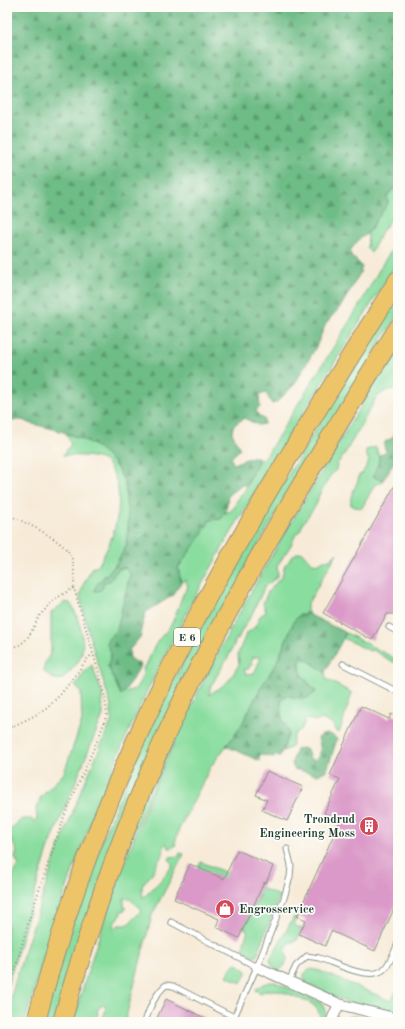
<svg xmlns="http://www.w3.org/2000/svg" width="405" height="1029" font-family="'Old Standard TT',serif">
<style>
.grass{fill:#89dd9f;stroke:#548d6a;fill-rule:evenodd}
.forest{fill:url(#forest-firs);stroke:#467c5d}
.building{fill:#da99c8}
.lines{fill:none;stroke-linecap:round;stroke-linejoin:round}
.service-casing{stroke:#8b9486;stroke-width:7}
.minor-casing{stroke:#8b9486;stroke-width:12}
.motorway-casing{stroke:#8b9486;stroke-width:20}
.path{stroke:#8b9486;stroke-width:2;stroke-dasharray:1 3;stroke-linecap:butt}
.service{stroke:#fff;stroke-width:5}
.minor{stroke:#fff;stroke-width:10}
.motorway{stroke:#eec469;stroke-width:18}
.labels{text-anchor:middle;stroke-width:3.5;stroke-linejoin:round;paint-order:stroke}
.shield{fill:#fdfcf7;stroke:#62766e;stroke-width:1}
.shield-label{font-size:11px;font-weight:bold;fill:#1f3d34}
.poi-label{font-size:12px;font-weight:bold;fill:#1f3d34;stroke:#fdfcf7;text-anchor:end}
</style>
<defs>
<pattern id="forest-firs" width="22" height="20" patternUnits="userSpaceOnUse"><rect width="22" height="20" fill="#6ebc86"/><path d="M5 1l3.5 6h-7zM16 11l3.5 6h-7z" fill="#5a9a6e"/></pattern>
</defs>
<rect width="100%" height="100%" fill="#fdfcf7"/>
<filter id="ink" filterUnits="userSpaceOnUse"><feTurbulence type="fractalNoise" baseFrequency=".025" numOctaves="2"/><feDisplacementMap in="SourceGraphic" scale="8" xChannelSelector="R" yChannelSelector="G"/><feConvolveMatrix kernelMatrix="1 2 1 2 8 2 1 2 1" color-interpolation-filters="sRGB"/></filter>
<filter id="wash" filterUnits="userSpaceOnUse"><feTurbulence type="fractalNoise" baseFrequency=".012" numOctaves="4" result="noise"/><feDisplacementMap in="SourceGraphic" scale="16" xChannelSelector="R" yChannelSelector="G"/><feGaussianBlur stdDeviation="0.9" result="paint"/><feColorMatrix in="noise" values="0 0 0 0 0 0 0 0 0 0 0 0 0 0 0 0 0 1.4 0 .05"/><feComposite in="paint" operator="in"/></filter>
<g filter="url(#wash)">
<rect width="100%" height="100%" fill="#f7ebd8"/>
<path class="grass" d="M398 184V217H392L381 233 371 253 367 249 368 234H367L388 203 387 196Z
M398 241V261C312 400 221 537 150 685 98 794 57 906 25 1022H7V1011L17 975 55 858 81 791 112 720 111 706 90 638 80 597 83 585 93 567H97C113 543 126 503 114 475 111 470 108 463 103 460 93 455 74 456 63 455L71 444 66 434 86 440 100 449 115 465 125 483 126 498 129 515 126 546 114 567 96 587C106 581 113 571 125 567L130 574 117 630 108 639 111 653 108 666 121 695 124 692 135 689C141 681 143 675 144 666L147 664C150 657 151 651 156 644 159 638 164 634 168 629 175 620 178 607 182 597 183 592 187 591 188 586L185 580 181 582 178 568 200 537 210 520 221 519 226 512H229L235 507 236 502 245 490 256 464 258 461 266 456 362 301 383 263Z
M398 294V314L347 396 247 563 54 1022H43L69 933 107 827 160 707 233 566Z
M398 347V385L396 388 384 392 376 398 358 431 342 458 337 464 336 470 330 476 319 495 316 505 303 523 300 531 296 534 291 545 277 566 278 575 276 578 265 586 251 616 242 630 238 639H236C233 647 230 655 225 662 220 672 210 684 209 695 215 690 225 686 230 679 233 675 235 670 239 665L238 654 246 634 255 627 260 616 266 612 263 603 268 592 282 576 285 565 289 561 292 556 297 553 302 552C308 559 314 569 323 560H330L337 553 307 605V611L309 613H305L294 621 276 664 260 689 240 728 211 766 179 829 175 843 176 845 172 848H169L166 843C162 847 164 853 161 857 155 866 152 877 143 883L142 888 143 898 161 880 172 866V863L169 859 170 857 179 856 180 853 184 854 152 915 125 1021 101 1022 106 1010 105 1005H101L97 1011 98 1014 95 1022H73C95 944 121 868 152 793 198 682 258 576 321 473 346 430 371 388 398 347ZM253 657H257L261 658 254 673 246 674 244 669H249L250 665 253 664 251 662ZM124 898 130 899 136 905 140 907V912L127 925H118L116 928H113L116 919 119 918 121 912 126 909 124 905Z
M376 447C380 460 380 460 374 473L378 479H384L381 483 375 484 362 508 355 507 351 505C349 492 358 487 359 475L362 474 369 461 366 454V450Z
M65 602 70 603C79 616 88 645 79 660 75 667 68 673 63 679 54 681 49 677 44 671V665L49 656 51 650V613Z
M346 633 398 660V664C389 661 382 655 373 650L370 651 343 638Z
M306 659 325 672 326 679 352 693 339 733 334 729V725L322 719 317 721 306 719 301 730 296 733 293 737 292 747 283 751 289 731 282 719 281 701 286 695 316 691C307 680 298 675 300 660Z
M92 665 102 693 103 715 49 847 37 885 7 988V885L19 865 15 858 17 851 9 836 11 829 22 819H31L35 822 37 818 36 808 41 797 64 773 82 721 81 692 75 686 85 671Z
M201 862 280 896 264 936 257 957C239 954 243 944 248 931L244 928 259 895 198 868Z
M295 915 297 916 294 925 302 929 297 940 289 943 285 951C290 959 285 968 278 971L272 966 270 959Z
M236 963 246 970 247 972 241 983 227 976 233 965Z
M312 969 320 971 391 1001 398 988V1015L348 1003 307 984C301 976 303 972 312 969Z
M270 982H275L322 1003 325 1011 326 1022H320C320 1014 319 1010 312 1004 300 999 273 984 261 993L255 990 263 984Z
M350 1016H359L385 1022H338L341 1020Z"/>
<path class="forest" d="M7 7H398V184L387 196 388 203 367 234 359 239 350 251 352 258 356 260 362 266 360 273 341 306 326 323 316 347 294 385 277 402 272 404 266 393 259 395 260 407 256 411 258 415 264 419V424L258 425 244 418 233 426 232 433 240 449 231 458 233 464 252 457H258V461L246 485H241L228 495 226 512 221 519 210 520 200 537 178 568 181 582 172 596 146 612 141 629V636L129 650 130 658 141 665 124 692 121 695 108 666 111 653 107 644 108 639 117 630 130 574 125 567 118 569 110 581 103 583V588L99 591H94C97 581 106 575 113 568 117 562 123 554 126 547 130 537 128 512 126 502 125 495 127 487 124 481 105 440 73 434 33 424 29 423 25 421 22 420 16 419 12 422 7 422Z
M398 428V460L395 461 384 479H378L374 477C374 468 380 465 379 455L383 454 386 451 384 446 385 442 394 437V432Z
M306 613 346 633 325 672 306 659 300 660C298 675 307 681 316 692 304 702 301 699 286 695L281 701 282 719 289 733 280 756 273 757 262 755 259 758 260 761 226 746 240 728 260 689 276 664 294 621 299 615Z
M327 734 332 735 337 739 327 770 318 775 294 769 292 763 296 749 303 748 307 750 310 759 315 760C322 753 321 747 318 738L322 735Z"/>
<g id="blocks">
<path class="building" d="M398 480V614H387L372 640 323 613Z
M361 706 389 719 391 714 398 717V900L375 951 331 931 325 946 299 934 306 920 297 916 340 821 324 813 340 779 330 775Z
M267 771 303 787 287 821 262 810 267 800 256 795Z
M237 850 273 866 266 883 264 882 239 938 216 927 219 919 174 899 190 864 224 879Z
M166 999 213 1022H155Z"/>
</g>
</g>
<g filter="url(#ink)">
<use href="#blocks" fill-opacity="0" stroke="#8b9486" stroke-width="1"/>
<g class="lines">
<g class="service-casing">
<path id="service" d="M389 627 398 632
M343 664 398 692
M171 922 257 967
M289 981 296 966 307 956C311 957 315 957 319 958 335 963 368 981 383 970 390 964 395 951 398 943
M234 1017 257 967 284 898 290 877 291 865 287 849
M145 1022C149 1009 156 993 166 985L173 986 244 1022"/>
</g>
<g class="minor-casing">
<path id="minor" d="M257 967 339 1004 398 1019
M331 1022 339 1004"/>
</g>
<g class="motorway-casing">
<path id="motorway" d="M36 1022C74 872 136 726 211 591 269 485 334 383 398 280
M62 1022C96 899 141 780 199 667 259 550 329 439 398 328"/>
</g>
<path class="path" d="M7 514C24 522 60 538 70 554 75 564 74 577 74 588
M7 646C27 650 32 628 40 615 43 612 46 609 48 606 55 598 65 593 74 588L104 691 107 714 100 734 64 817 29 920 7 998
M7 729C19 723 32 718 43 710 61 698 75 675 88 658L93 654"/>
<use href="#service" class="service"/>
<use href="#minor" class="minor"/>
<use href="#motorway" class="motorway"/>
</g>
</g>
<defs>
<g id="building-disc" transform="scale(1)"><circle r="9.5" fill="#d1495b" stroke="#fdfcf7"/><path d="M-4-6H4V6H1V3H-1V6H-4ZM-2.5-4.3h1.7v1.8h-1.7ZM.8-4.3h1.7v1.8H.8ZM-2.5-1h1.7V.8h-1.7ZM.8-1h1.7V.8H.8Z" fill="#fff"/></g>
<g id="shop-disc" transform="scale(1)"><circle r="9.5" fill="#d1495b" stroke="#fdfcf7"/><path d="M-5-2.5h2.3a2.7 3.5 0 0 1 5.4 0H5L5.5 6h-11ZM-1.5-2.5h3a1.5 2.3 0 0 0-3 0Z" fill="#fff"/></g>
</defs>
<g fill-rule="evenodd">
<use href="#building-disc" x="369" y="826"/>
<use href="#shop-disc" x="225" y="909"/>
</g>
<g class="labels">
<rect class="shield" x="174" y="628" width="26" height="18" rx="3"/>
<g class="shield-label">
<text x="187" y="641">E 6</text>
</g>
<g class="poi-label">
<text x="355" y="823">Trondrud<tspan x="355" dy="14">Engineering Moss</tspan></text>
<text x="239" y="913" text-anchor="start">Engrosservice</text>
</g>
</g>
<rect width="405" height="1029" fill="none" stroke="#fdfcf7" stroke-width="24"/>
</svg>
